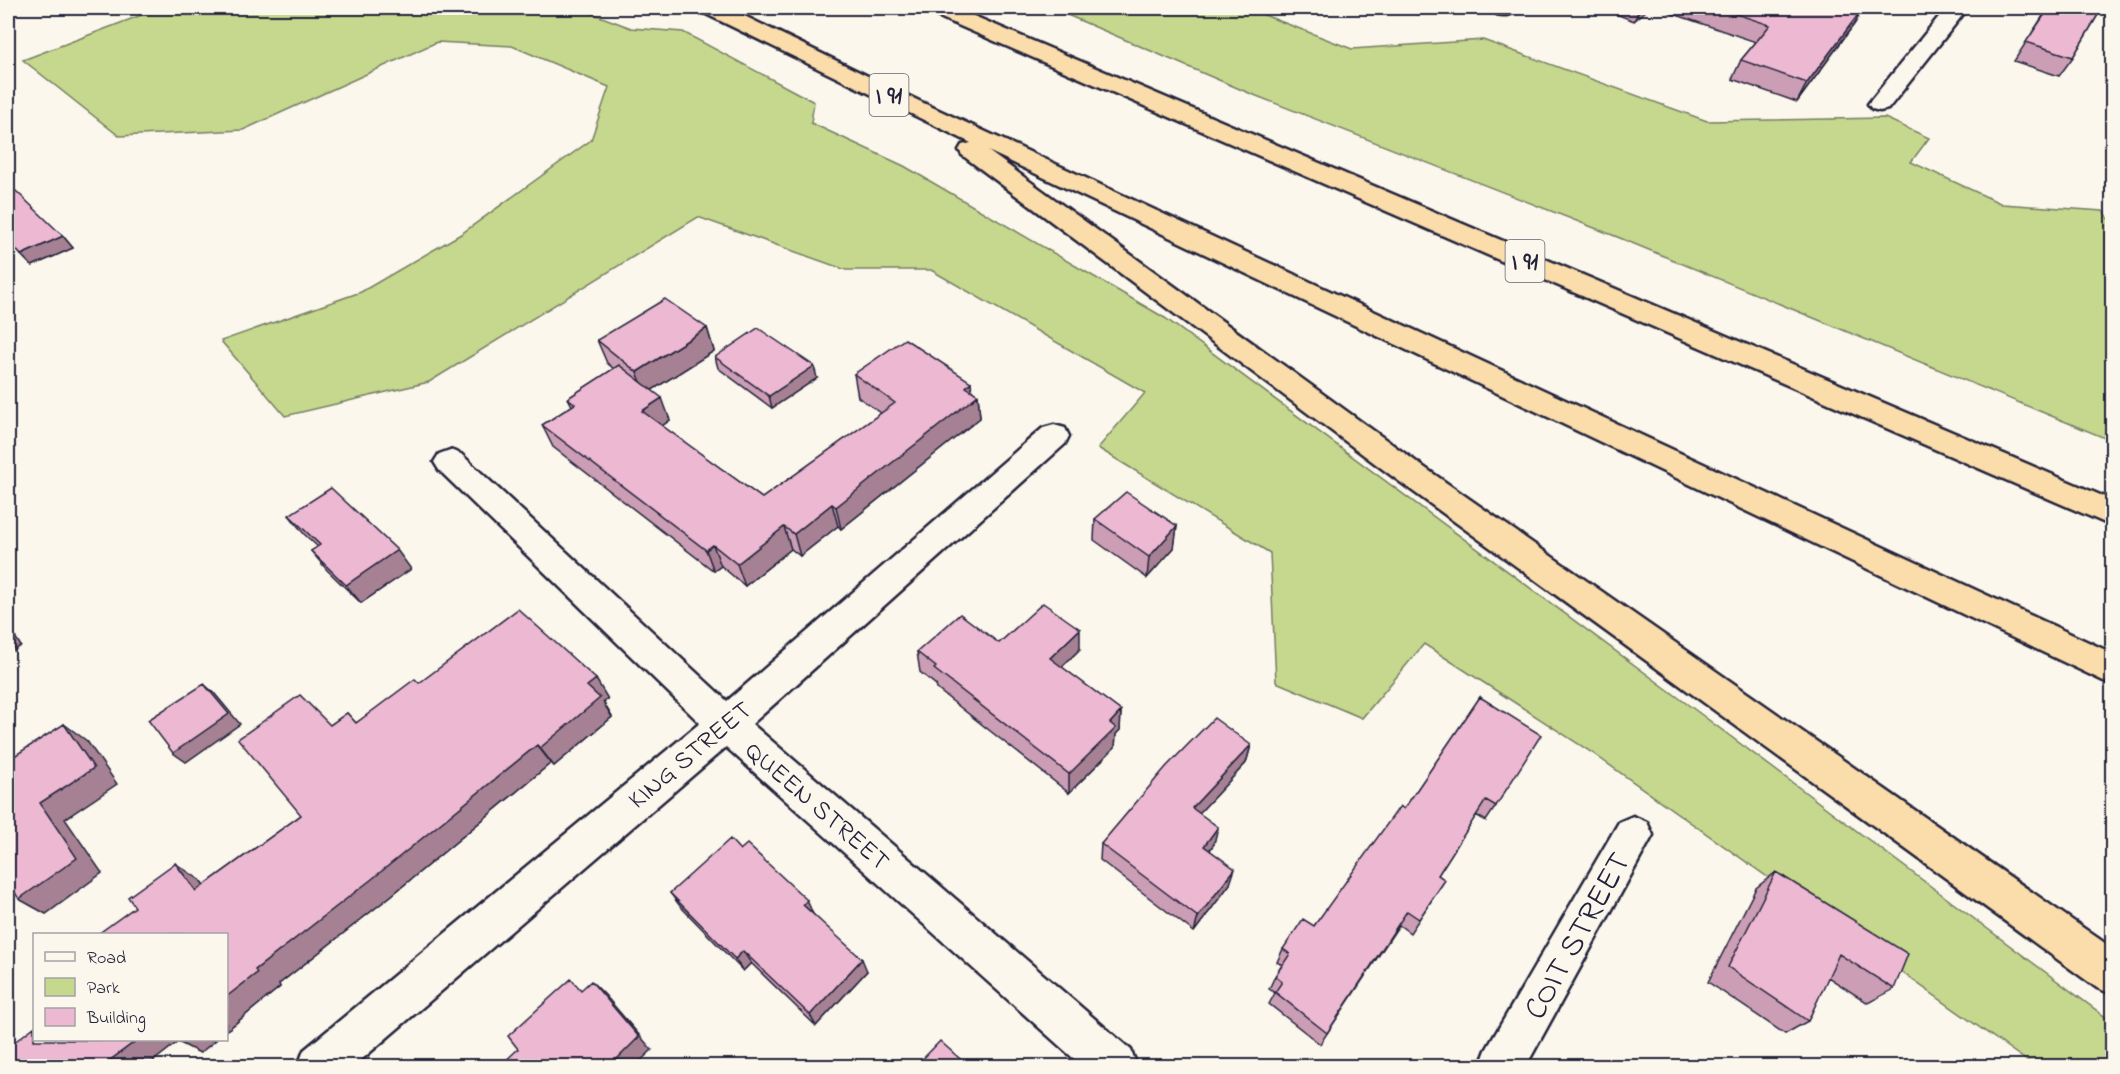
<svg xmlns="http://www.w3.org/2000/svg" width="2120" height="1074" font-family="'Indie Flower',sans-serif">
<style>
.green{fill:#c5d88d;stroke:#747d64;stroke-width:1.5}
.lines{fill:none;stroke-linecap:round;stroke-linejoin:round}
.minor-casing{stroke:#22223b;stroke-width:5}
.motorway-casing{stroke:#22223b;stroke-width:5}
.minor{fill:#fbf7ec;fill-rule:evenodd}
.motorway{fill:#fbddab;fill-rule:evenodd}
.wall{fill:#cc9eb5;stroke:#22223b;stroke-width:1.5}
.shaded-wall{fill:#a68193;stroke:#22223b;stroke-width:1.5}
.building{fill:#edb8d2;stroke:#22223b;stroke-width:1.5}
.labels{text-anchor:middle;stroke-width:4.5;stroke-linejoin:round;paint-order:stroke}
.shield{fill:#fbf7ec;stroke:#636270;stroke-width:1.5}
.shield-label{font-size:24px;font-weight:bold;fill:#22223b}
.street-label{font-size:26px;fill:#22223b;stroke:#fbf7ec}
.near-street-label{font-size:32px;fill:#22223b;stroke:#fbf7ec}
</style>
<rect width="100%" height="100%" fill="#fbf7ec"/>
<filter id="ink" filterUnits="userSpaceOnUse"><feTurbulence type="fractalNoise" baseFrequency=".0167" numOctaves="2"/><feDisplacementMap in="SourceGraphic" scale="12" xChannelSelector="R" yChannelSelector="G"/><feConvolveMatrix kernelMatrix="1 2 1 2 8 2 1 2 1" color-interpolation-filters="sRGB"/></filter>
<g filter="url(#ink)">
<path class="green" d="M160 8H578L631 28 683 32 814 102 811 123 904 166 1165 318 1698 712 2112 1022V1066H2034L1591 752 1424 644 1362 718 1276 682 1270 553 1098 448 1145 393 931 270H846L698 217 429 382 285 416 221 341 361 292 461 234 591 140 609 87 512 46 437 42 243 130 119 136 23 60Z
M1051 8H1246L1352 49 1483 40 1707 121 1885 118 1929 138 1911 162 2002 204 2103 211 2112 224V441L1615 236 1249 93Z"/>
<g class="lines">
<g class="minor-casing">
<path id="minor" d="M1494 8H1517C1511 16 1505 16 1496 14Z
M1946 8H1968L1888 109 1880 111 1872 109 1868 104 1872 99Z
M1054 425 1065 428 1069 436 1065 444 752 724 1131 1050 1137 1066H1082L726 747 354 1066H298L304 1050 700 723 439 470 434 462 439 454 450 450 461 454 727 701 1043 428Z
M1633 816 1647 822 1653 835 1526 1066H1480L1486 1050 1619 822Z"/>
</g>
<g class="motorway-casing">
<path id="motorway" d="M701 8H728L917 100 2112 653V685L988 151 1418 463 2112 948V994L2097 988 1396 479 962 155 959 150 962 145 971 143 704 13Z
M927 8H955L2112 500V526L930 13Z"/>
</g>
<use href="#minor" class="minor"/>
<use href="#motorway" class="motorway"/>
</g>
<path class="wall" d="M1400 8H1425L1418 14Z
M1600 8H1649L1634 21Z
M1656 8H1863L1855 23 1797 102 1732 79 1741 60 1756 42Z
M2048 8H2102L2073 57 2059 76 2014 61Z
M8 194 63 236 73 248 32 266 8 241Z
M707 328 714 351 652 390 670 420 662 426 762 498 881 413 858 397 854 374 972 391 978 395 980 418 841 529 838 526 800 556 791 549 745 586 721 566 714 571 553 447 542 425 572 406 568 398 614 369 607 363 597 340Z
M715 357 817 378 772 408 718 368Z
M289 515 411 569 361 603 327 570 311 551 318 547 304 534Z
M1095 519 1177 526 1174 548 1147 578 1094 540Z
M999 643 1080 649 1062 667 1121 711 1120 730 1116 734 1115 747 1069 793 937 689 936 685 920 672 917 652Z
M419 683 608 699 603 702 612 717 554 766 551 763 392 895 279 984 280 987 226 1031 200 880 204 885 301 815 330 725 347 713 356 723Z
M1480 697 1496 806 1486 821 1476 815 1438 875 1445 880 1410 933 1399 925 1320 1044 1269 1004 1275 993 1269 989 1275 976 1282 965 1277 962 1283 949 1314 926 1404 809Z
M1251 745 1246 763 1199 813 1214 844 1210 850 1230 884 1194 932 1100 860 1101 844Z
M740 850 813 914 867 971 816 1026 751 963 743 971 680 906 670 893Z
M1776 872 1894 989 1868 1003 1828 977 1808 1021 1785 1034 1708 982 1756 888Z"/>
<path class="shaded-wall" d="M1419 8H1425L1418 14Z
M1640 8H1649L1634 21Z
M1863 8 1855 23 1797 102 1807 83Z
M63 236 73 248 32 266 21 255Z
M707 328 714 351 646 394 637 372Z
M814 366 817 378 772 408 769 396Z
M971 382 973 400 978 395 980 418 841 529 836 507Z
M662 398 670 420 651 434 642 411Z
M832 504 838 526 800 556 794 534Z
M1177 526 1174 548 1147 578 1149 557Z
M784 527 791 549 745 586 737 564Z
M713 545 721 566 714 571 706 550Z
M397 550 411 569 361 603 346 585Z
M8 626 21 646 8 654Z
M1080 629V649L1050 678V658Z
M596 679 608 699 603 702 612 717 554 766 540 748 587 686Z
M204 684 215 694 240 724 186 762 173 753Z
M1121 711 1120 730 1116 734 1115 747 1069 793V774L1110 723Z
M64 724 87 741 117 784 65 819 102 873 46 914 19 899 40 803Z
M537 745 551 763 392 895 279 984 280 987 226 1031V997L255 970Z
M1251 745 1246 763 1188 825 1192 808Z
M1218 827 1214 844 1200 862 1204 846Z
M175 863 200 880 220 907 196 891Z
M1235 869 1230 884 1194 932 1198 917Z
M807 900 813 914 803 905Z
M743 951 751 963 743 971 735 959Z
M862 959 867 971 816 1026 810 1015Z
M591 981 605 995 652 1050 635 1066H624L617 1059Z
M137 1040H216L200 1053 178 1042 147 1066H102Z"/>
<path class="building" d="M1718 8H1863L1807 83 1741 60 1770 25Z
M2049 8H2102L2073 57 2026 42Z
M16 191 63 236 21 255 8 240V194Z
M665 299 707 328 637 372 597 340Z
M758 328 814 366 769 396 715 357Z
M905 339 971 382 966 387 978 395 836 507 832 504 794 534 784 527 737 564 713 545 706 550 542 425 575 404 568 398 619 365 662 398 642 411 762 498 895 403 854 374Z
M331 488 397 550 346 585 311 551 320 545 289 515Z
M1126 492 1177 526 1149 557 1095 519Z
M1043 603 1080 629 1050 658 1121 711 1110 723 1116 728 1069 774 934 669 936 667 917 652 960 614 999 643Z
M518 609 596 679 587 686 600 698 540 748 537 745 372 879 255 970 257 973 226 997V934H98L135 907 128 897 175 863 196 891 301 815 238 739 300 695 330 725 347 713 356 723 415 679 419 683Z
M204 684 229 714 173 753 148 720Z
M1480 697 1541 735 1496 806 1486 800 1438 875 1445 880 1419 919 1407 911 1327 1033 1275 992 1282 982 1275 976 1290 954 1283 949 1303 919 1314 926 1400 806 1404 809Z
M1214 718 1251 745 1192 808 1218 827 1204 846 1235 869 1198 917 1101 844 1166 767Z
M64 724 94 768 40 803 77 858 19 899 8 882V760Z
M730 839 740 850 747 844 807 900 803 905 862 959 810 1015 743 951 735 959 670 893Z
M1776 872 1908 954 1894 989 1839 954 1808 1021 1728 967Z
M571 979 581 990 591 981 639 1037 617 1059 624 1066H500L518 1049 508 1036Z
M34 1027V1040H137L102 1066H8V1047Z
M940 1041 968 1066H916Z"/>
</g>
<g class="labels">
<g class="shield">
<rect x="869.5" y="74" width="39" height="42" rx="4.5"/>
<rect x="1505.5" y="240" width="39" height="42" rx="4.5"/>
</g>
<g class="shield-label">
<text x="889" y="103">I 91</text>
<text x="1525" y="269">I 91</text>
</g>
<g class="street-label">
<text transform="translate(689 754) rotate(-40)" y="9">KING STREET</text>
<text transform="translate(818 805) rotate(41)" y="9">QUEEN STREET</text>
</g>
<g class="near-street-label">
<text transform="translate(1576 935) rotate(-61)" y="11">COIT STREET</text>
</g>
</g>
<rect width="2120" height="1074" fill="none" stroke="#fbf7ec" stroke-width="30"/>
<rect x="15" y="15" width="2090" height="1044" fill="none" stroke="#22223b" stroke-width="2" filter="url(#ink)"/>
<rect x="33" y="933" width="195" height="108" fill="#fbf7ec" stroke="#a4a2a5" stroke-width="1.5"/>
<rect x="45" y="952" width="30" height="9" fill="#fbf7ec" stroke="#a4a2a5" stroke-width="1.5"/>
<text x="87" y="963" font-size="18" fill="#22223b">Road</text>
<rect x="45" y="978" width="30" height="18" fill="#c5d88d" stroke="#a4a2a5" stroke-width="1.5"/>
<text x="87" y="993" font-size="18" fill="#22223b">Park</text>
<rect x="45" y="1008" width="30" height="18" fill="#edb8d2" stroke="#a4a2a5" stroke-width="1.5"/>
<text x="87" y="1023" font-size="18" fill="#22223b">Building</text>
</svg>
